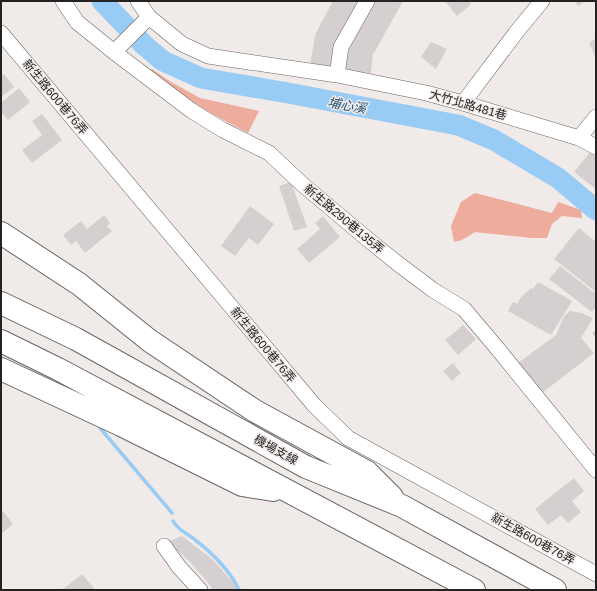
<svg xmlns="http://www.w3.org/2000/svg" width="597" height="591" font-family="Arial,'Noto Sans TC',sans-serif">
<style>
.green{fill:#eeac9c}
.lines{fill:none;stroke-linecap:round;stroke-linejoin:round}
.stream{stroke:#99ccf5;stroke-width:3.5}
.river{stroke:#99ccf5;stroke-width:21}
.building{fill:#d5d0cf}
.minor-casing{stroke:#696564;stroke-width:16}
.highway-casing{stroke:#696564;stroke-width:24}
.minor{stroke:#fff;stroke-width:15}
.highway{stroke:#fff;stroke-width:22}
.labels{text-anchor:middle;stroke-width:3;stroke-linejoin:round;paint-order:stroke}
.street-label{font-size:12px;fill:#252322;stroke:#f0eae9}
.water-label{font-size:13px;font-style:italic;fill:#1c4c6e;stroke:#f0eae9}
</style>
<rect width="100%" height="100%" fill="#f0eae9"/>
<path class="green" d="M152 69 171 82 200 98 259 111 248 133 207 111 164 83 150 70Z
M475 193 552 213 558 202 581 210 582 218 562 216 552 224 547 238H532L475 232 462 240 454 242 451 226 461 202Z"/>
<g class="lines">
<path class="stream" d="M100 428 172 513
M173 521C178 530 186 533 194 539 211 552 230 571 239 590"/>
<path class="river" d="M102 1 144 45 163 61 201 78 288 93 458 125 494 140 558 178 596 210"/>
</g>
<path class="building" d="M333 1H361L332 68 310 65 315 36 318 29Z
M375 1H403L374 53 373 52 371 73 344 71 346 46 352 42Z
M445 1H469L471 4 457 16Z
M575 1H585L578 6Z
M596 38V58L589 43Z
M431 42 447 49 436 69 421 57Z
M4 74 14 87 1 97V76Z
M19 88 30 102 8 120 1 112V103Z
M42 114 62 140 32 163 22 150 42 135 32 121Z
M592 150 596 152V189L574 172Z
M291 182 307 227 294 231 279 186Z
M250 206 274 224 258 245 249 238 235 256 221 246Z
M104 215 110 223 107 226 112 231 85 253 76 241 71 245 63 235 81 221 87 229Z
M323 216 340 237 309 263 297 249 320 229 315 223Z
M579 228 596 242V292L554 259Z
M560 266 596 294V307L592 312 549 279Z
M538 282 572 301 551 335 508 311 513 302 517 304 521 297 531 288 533 289Z
M570 311 582 313 593 318 581 338 594 353 542 393 518 363 556 335 564 316Z
M463 325 476 339 458 355 445 340Z
M596 329V337L592 334Z
M453 363 461 373 452 381 443 371Z
M574 478 584 491 572 501 581 512 568 523 561 515 548 525 535 509Z
M3 511 13 524 1 534V513Z
M182 536 212 559 223 571 234 584 237 590H213L205 579 189 561 168 542Z
M82 574 94 588 92 590H62Z"/>
<g class="lines">
<g class="minor-casing">
<path id="minor" d="M63 1 77 22 114 52 192 111 223 130 269 153 302 184 365 237 397 263 433 290 464 309 497 348 596 470
M138 1 149 17 182 44 208 56 337 75 426 93 463 103 579 138 596 147
M1 33 314 405 348 438 596 574
M114 52 149 17
M337 75 341 47 367 1
M463 103 518 30 542 1
M579 138 596 117
M164 546 179 567 200 590"/>
</g>
<g class="highway-casing">
<path id="highway" d="M1 233 79 284 150 341 255 411 367 472 392 497
M1 303 76 339 306 467 402 506 555 590
M1 341 58 369 474 590
M1 369 121 425 242 485 273 490"/>
</g>
<use href="#minor" class="minor"/>
<use href="#highway" class="highway"/>
</g>
<g class="labels">
<g class="street-label">
<text transform="translate(55 97) rotate(50)" y="4">新生路600巷76弄</text>
<text transform="translate(468 105) rotate(16)" y="4">大竹北路481巷</text>
<text transform="translate(344 219) rotate(40)" y="4">新生路290巷135弄</text>
<text transform="translate(263 345) rotate(50)" y="4">新生路600巷76弄</text>
<text transform="translate(276 450) rotate(29)" y="4">機場支線</text>
<text transform="translate(533 539) rotate(29)" y="4">新生路600巷76弄</text>
</g>
<g class="water-label">
<text transform="translate(347 105) rotate(10)" y="5">埔心溪</text>
</g>
</g>
<rect width="597" height="591" fill="none" stroke="#252322" stroke-width="4"/>
</svg>
